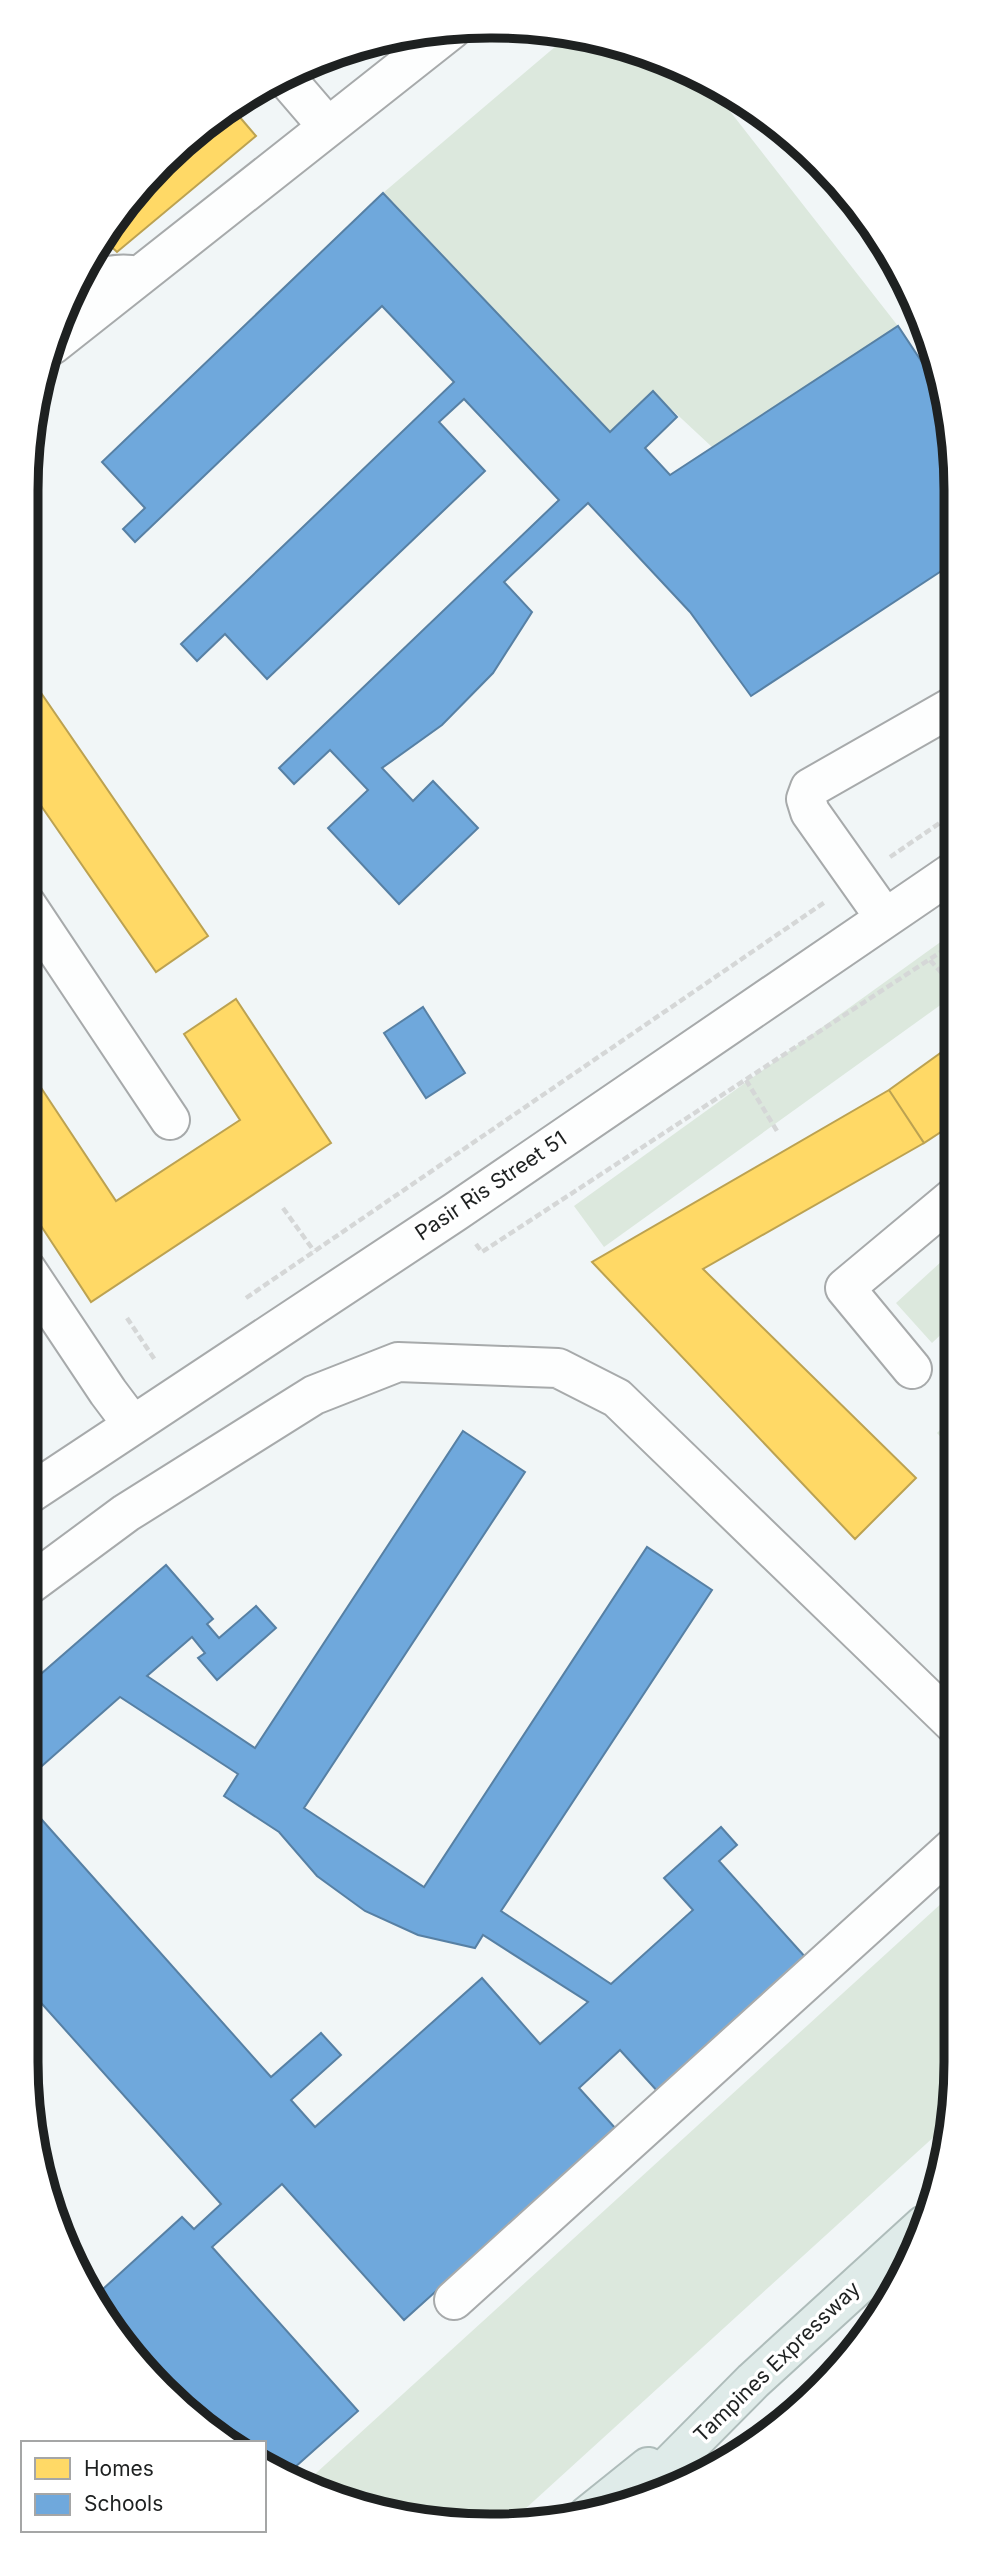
<svg xmlns="http://www.w3.org/2000/svg" width="982" height="2553" font-family="Inter,sans-serif">
<style>
.green{fill:#dce8dd}
.homes{fill:#ffd966;stroke:#bca251;stroke-width:2}
.schools{fill:#6fa8dc;stroke:#5780a4;stroke-width:2}
.lines{fill:none;stroke-linecap:round;stroke-linejoin:round}
.minor-casing{stroke:#a7aaab;stroke-width:42}
.highway-casing{stroke:#aebcba;stroke-width:42}
.path{stroke:#d5d7d7;stroke-width:4.5;stroke-dasharray:7 3.5;stroke-linecap:butt}
.minor{stroke:#fdfefe;stroke-width:38}
.highway{stroke:#dfebe9;stroke-width:38}
.labels{text-anchor:middle;stroke-width:7;stroke-linejoin:round;paint-order:stroke}
.street-label{font-size:21px;fill:#1e2121;stroke:#fff}
.rim{fill:none;stroke:#1e2121;stroke-width:9}
</style>
<rect width="100%" height="100%" fill="#f1f6f7"/>
<path class="green" d="M569 35 612 42 711 87 898 326 712 447 653 392 610 432 383 193Z
M953 933V996L604 1247 574 1206Z
M954 1250V1322L932 1343 896 1303Z
M954 1416V1451L937 1433Z
M955 1891 956 2062 948 2124 513 2520 430 2523 342 2502 303 2485Z"/>
<path class="homes" d="M232 108 256 136 117 252 103 239 123 208 185 141Z
M26 671 208 936 156 972 26 784Z
M236 999 331 1143 91 1302 26 1203V1065L116 1201 240 1120 184 1034Z
M953 1044V1124L924 1143 889 1090Z
M889 1090 924 1143 703 1269 916 1478 855 1539 592 1262Z"/>
<path class="schools" d="M383 193 610 432 653 391 677 417 645 448 670 475 898 326 941 391 952 430V564L751 696 690 612 588 503 504 582 532 612 493 673 442 725 382 768 413 801 433 781 478 828 399 904 328 828 368 790 330 750 294 784 279 768 559 500 464 399 439 422 485 471 267 679 225 634 197 661 181 644 454 382 382 306 135 542 123 529 145 508 102 462Z
M423 1007 465 1073 426 1098 384 1033Z
M463 1431 525 1472 304 1808 424 1887 647 1547 712 1590 501 1911 611 1984 693 1910 664 1878 721 1827 737 1845 719 1861 807 1959 659 2093 620 2050 579 2088 616 2129 404 2320 282 2184 212 2247 358 2411 285 2476 264 2467V2443H232L141 2368 92 2299 182 2217 194 2229 221 2204 26 1986V1802L271 2077 321 2033 341 2055 291 2100 315 2127 482 1978 540 2044 588 2002 483 1935 475 1948 418 1935 365 1911 317 1876 279 1832 224 1796 238 1774 120 1697 26 1780V1687L166 1565 213 1619 207 1624 219 1638 256 1606 276 1628 217 1680 198 1658 205 1653 192 1637 147 1676 255 1748Z"/>
<g class="lines">
<g class="minor-casing">
<path id="minor" d="M285 77 328 127
M71 295C91 279 112 271 138 276
M52 345 452 29
M26 904 170 1120
M885 918 810 812 806 799 810 788 952 707
M26 1269 108 1392 132 1424
M912 1369 845 1288 954 1197
M26 1496 455 1212 953 872
M26 1587 126 1513 314 1395 398 1362 558 1368 617 1398 955 1725
M454 2300 955 1846"/>
</g>
<g class="highway-casing">
<path id="highway" d="M633 2502 753 2381 924 2225
M587 2516 648 2467"/>
</g>
<path class="path" d="M890 857 953 814
M930 960 953 986
M746 1080 777 1131
M283 1208 314 1251
M476 1244 482 1252 953 944
M246 1298 825 902
M127 1318 155 1360"/>
<use href="#minor" class="minor"/>
<use href="#highway" class="highway"/>
</g>
<g class="labels">
<g class="street-label">
<text transform="translate(491 1186) rotate(-34)" y="7">Pasir Ris Street 51</text>
<text transform="translate(777 2362) rotate(-44)" y="7">Tampines Expressway</text>
</g>
</g>
<path d="M0 0H982V2553H0ZM490 38H492A452 452 0 0 1 944 490V2062A452 452 0 0 1 492 2514H490A452 452 0 0 1 38 2062V490A452 452 0 0 1 490 38Z" fill="#fff" fill-rule="evenodd"/>
<path class="rim" d="M490 38H492A452 452 0 0 1 944 490V2062A452 452 0 0 1 492 2514H490A452 452 0 0 1 38 2062V490A452 452 0 0 1 490 38Z"/>
<rect x="21" y="2441" width="245" height="91" fill="#ffffff" stroke="#a5a6a6" stroke-width="2"/>
<rect x="35" y="2458" width="35" height="21" fill="#ffd966" stroke="#a5a6a6" stroke-width="2"/>
<text x="84" y="2476" font-size="21" fill="#1e2121">Homes</text>
<rect x="35" y="2494" width="35" height="21" fill="#6fa8dc" stroke="#a5a6a6" stroke-width="2"/>
<text x="84" y="2511" font-size="21" fill="#1e2121">Schools</text>
</svg>
